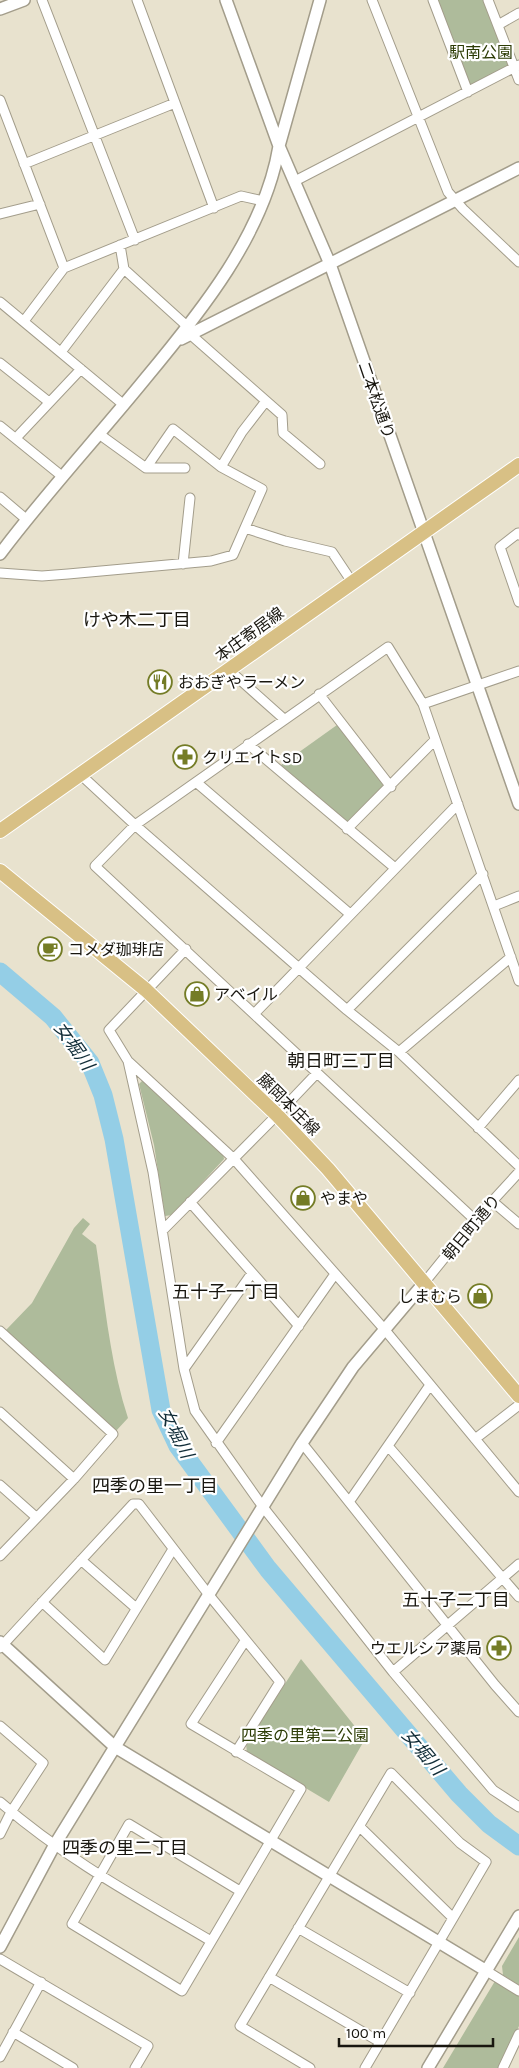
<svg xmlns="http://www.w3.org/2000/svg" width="519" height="2068" font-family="Karla,'Noto Sans JP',sans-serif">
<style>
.green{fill:#aebb9b}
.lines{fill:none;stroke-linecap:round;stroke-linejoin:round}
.river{stroke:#94cee6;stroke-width:19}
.minor-casing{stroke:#a39d8b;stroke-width:11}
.tertiary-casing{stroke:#a39d8b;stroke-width:14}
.primary-casing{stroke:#fff;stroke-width:16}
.minor{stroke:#fff;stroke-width:9}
.tertiary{stroke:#fff;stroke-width:11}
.primary{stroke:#d8c085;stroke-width:14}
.labels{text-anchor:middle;stroke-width:4.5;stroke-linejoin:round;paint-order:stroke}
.park-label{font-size:16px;fill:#2c3c05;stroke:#fff}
.street-label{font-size:16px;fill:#18160f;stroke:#fff}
.poi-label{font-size:16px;fill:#18160f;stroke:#fff;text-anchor:start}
.neighbourhood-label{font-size:18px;fill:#18160f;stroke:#fff}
.water-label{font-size:18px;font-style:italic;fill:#112d38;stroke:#fff}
</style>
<rect width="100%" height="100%" fill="#e8e2ce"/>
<path class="green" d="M436 0H485L509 60V67L473 87 468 83Z
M337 725 382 782 383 787 348 822 345 821 281 765Z
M143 1080 223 1154 224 1159 172 1215 165 1216 154 1145 139 1084Z
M83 1218 90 1224 82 1234 96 1245C105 1303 110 1363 128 1418L116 1431 6 1330 32 1303 74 1228Z
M301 1659 365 1739 329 1802 247 1753 246 1744Z
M519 1937V1985L503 1975 502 1966Z
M495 1981 519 1996V2026L499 2068H443Z"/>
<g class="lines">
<path class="river" d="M0 972 53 1017 90 1063 103 1095 114 1139 161 1410 178 1446 268 1569 459 1794 489 1824 519 1846"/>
<g class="minor-casing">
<path id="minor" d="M42 0 135 240
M137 0 214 208
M372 0 448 192 463 209 519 262
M433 0 468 92
M488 0 519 80
M498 25 519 13
M0 100 64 268
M24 164 175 103
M295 181 519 65
M0 214 40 204
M120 245 124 269 188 327
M0 302 124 405
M24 321 64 268 241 196 263 201
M190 334 282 415 283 433 320 464
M61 352 124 269
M0 363 49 402
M0 426 63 477
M16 438 81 369
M221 467 242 432 266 401
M146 468H185
M0 497 26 519
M245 528 285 541 332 552 352 582
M519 535 518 533 500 547 519 602
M183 564 190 498
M0 573 42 576 68 574 211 561 233 555 262 489 221 467 173 429 146 468 99 434
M229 670 284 719
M319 694 391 787
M423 704 519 671
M248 744 395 868
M81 775 135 825 347 1010 399 1052 519 1166
M196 782 350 914
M347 829 435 740
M494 906 519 896
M186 949 109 1030 128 1061 234 1159 385 1330 519 1492
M347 1010 483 874
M254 1014 458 804
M399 1052 511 957
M128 1061 153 1172 184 1369 195 1411 263 1507 393 1672 493 1790 519 1807
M478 1128 519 1080
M492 1201 519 1224
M190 1202 299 1326
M475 1220 95 866 135 825 388 647 423 704 519 981
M163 1230 277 1115 317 1073
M424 1283 475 1220 519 1172
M0 1331 113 1434 74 1479 0 1556
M184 1369 252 1273
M0 1412 74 1479
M475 1439 519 1405
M216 1443 335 1274
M302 1443 495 1685 519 1712
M388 1446 519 1597
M0 1485 36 1517
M349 1502 430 1385
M81 1560 136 1608
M42 1602 105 1660 173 1549
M0 1648 133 1504H139L209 1595 280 1682 236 1752
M393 1672 519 1564
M0 1726 43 1763 11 1812 0 1834
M0 1802C64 1858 138 1898 211 1941
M360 1827 453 1918
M240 1891 129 1824 72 1924 182 1991 301 1789 191 1724 245 1641
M298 1928 410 1993
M0 1959 148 2046 135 2068
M485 1970 519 1991
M269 1977 380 2042
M13 2032 73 2068
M0 2057 41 1982
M310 2068 240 2026 391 1773 460 1843 486 1862 365 2068
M503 2068 519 2034"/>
</g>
<g class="tertiary-casing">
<path id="tertiary" d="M226 0 279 146 330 264 519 804
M0 9 24 0
M181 339 519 168
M0 554C45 494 97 438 145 379 200 313 265 233 279 146L320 0
M0 1642 115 1747 485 1970
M0 1947 54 1846 302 1443 353 1367 424 1283
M428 2068 519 1916"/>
</g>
<g class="primary-casing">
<path id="primary" d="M0 831 519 465
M0 871 146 990 277 1115 328 1169 519 1396"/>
</g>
<use href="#minor" class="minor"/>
<use href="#tertiary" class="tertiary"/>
<use href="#primary" class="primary"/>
</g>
<defs>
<g id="restaurant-ring" transform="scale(1.25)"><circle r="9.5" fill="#fff" stroke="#747c26" stroke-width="1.5"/><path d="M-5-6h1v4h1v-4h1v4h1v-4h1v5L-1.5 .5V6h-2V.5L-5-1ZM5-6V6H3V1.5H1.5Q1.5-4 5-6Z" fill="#747c26"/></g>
<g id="pharmacy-ring" transform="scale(1.25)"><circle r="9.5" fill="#fff" stroke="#747c26" stroke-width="1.5"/><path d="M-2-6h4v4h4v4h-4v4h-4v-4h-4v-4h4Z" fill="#747c26"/></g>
<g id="cafe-ring" transform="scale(1.25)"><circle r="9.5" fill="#fff" stroke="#747c26" stroke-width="1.5"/><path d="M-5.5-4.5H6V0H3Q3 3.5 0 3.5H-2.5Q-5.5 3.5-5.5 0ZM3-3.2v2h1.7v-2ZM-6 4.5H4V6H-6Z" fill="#747c26"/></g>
<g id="shop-ring" transform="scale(1.25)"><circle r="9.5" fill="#fff" stroke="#747c26" stroke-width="1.5"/><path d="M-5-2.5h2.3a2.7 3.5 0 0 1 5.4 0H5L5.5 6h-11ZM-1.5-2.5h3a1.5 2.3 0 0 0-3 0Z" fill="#747c26"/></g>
</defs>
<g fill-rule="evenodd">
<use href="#restaurant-ring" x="160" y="682"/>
<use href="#pharmacy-ring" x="185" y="757"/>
<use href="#cafe-ring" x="50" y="949"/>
<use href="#shop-ring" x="197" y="994"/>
<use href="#shop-ring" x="303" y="1198"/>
<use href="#shop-ring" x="480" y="1296"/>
<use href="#pharmacy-ring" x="499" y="1648"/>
</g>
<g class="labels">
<g class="park-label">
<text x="481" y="58">駅南公園</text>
<text x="305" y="1741">四季の里第二公園</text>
</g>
<g class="street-label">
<text transform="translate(377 400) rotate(71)" y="6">二本松通り</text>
<text transform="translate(249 634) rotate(-36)" y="6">本庄寄居線</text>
<text transform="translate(289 1104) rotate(45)" y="6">藤岡本庄線</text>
<text transform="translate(471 1227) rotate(-50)" y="6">朝日町通り</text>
</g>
<g class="poi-label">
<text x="178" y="688">おおぎやラーメン</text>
<text x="202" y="763">クリエイトSD</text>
<text x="68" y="955">コメダ珈琲店</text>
<text x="214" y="1000">アベイル</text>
<text x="320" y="1204">やまや</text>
<text x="462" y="1302" text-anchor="end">しまむら</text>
<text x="482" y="1654" text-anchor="end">ウエルシア薬局</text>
</g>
<g class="neighbourhood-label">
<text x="137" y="626">けや木二丁目</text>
<text x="341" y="1067">朝日町三丁目</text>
<text x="226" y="1298">五十子一丁目</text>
<text x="155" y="1492">四季の里一丁目</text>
<text x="456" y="1606">五十子二丁目</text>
<text x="125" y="1854">四季の里二丁目</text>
</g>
<g class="water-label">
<text transform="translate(74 1046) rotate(55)" y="6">女堀川</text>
<text transform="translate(176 1433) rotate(63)" y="6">女堀川</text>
<text transform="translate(423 1752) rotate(50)" y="6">女堀川</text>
</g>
</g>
<path d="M339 2038v8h154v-8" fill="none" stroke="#18160f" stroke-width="2.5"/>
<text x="346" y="2038" font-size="15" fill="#18160f" stroke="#ffffff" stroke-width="4" paint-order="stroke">100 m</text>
</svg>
